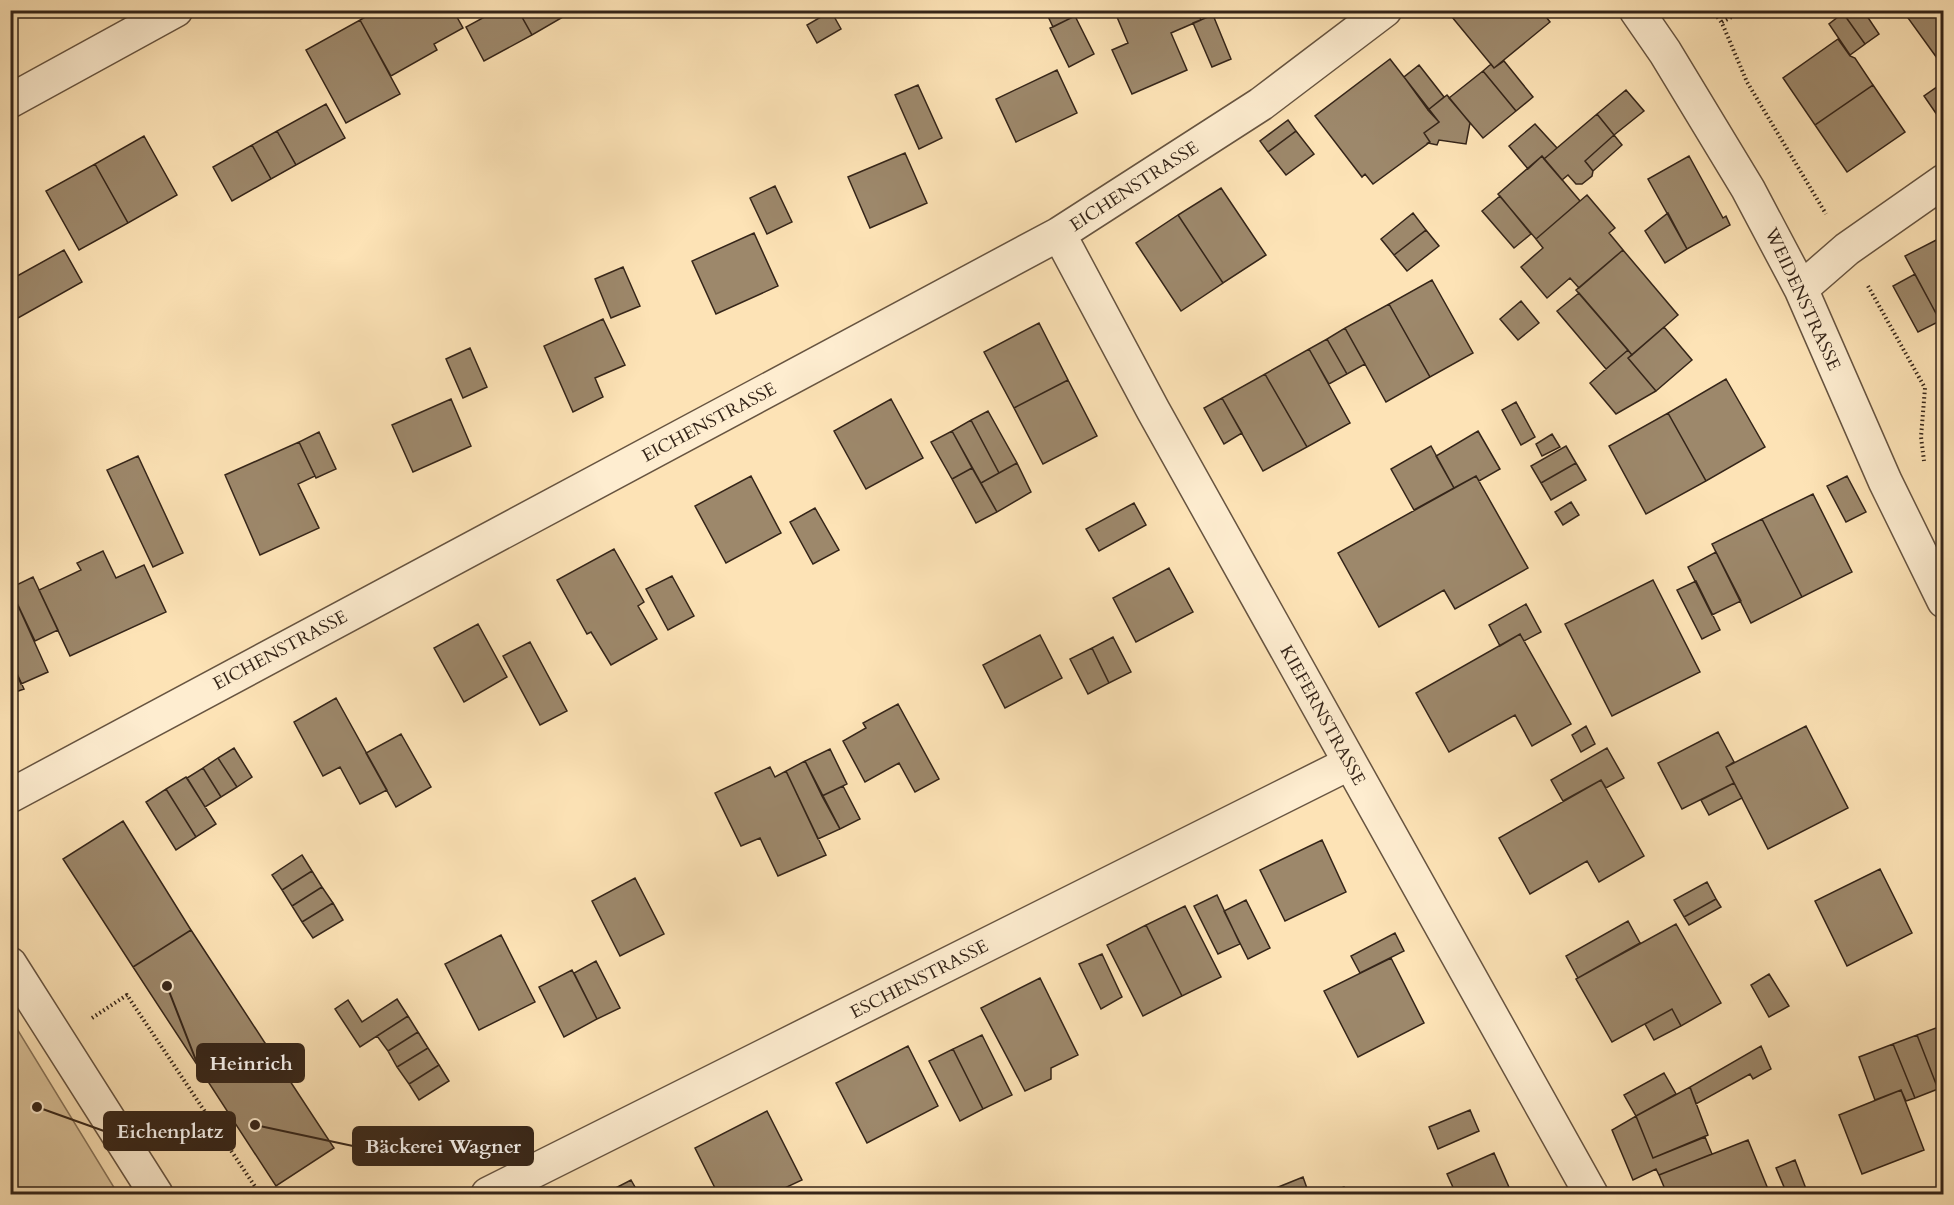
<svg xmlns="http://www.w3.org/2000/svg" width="1954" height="1205" font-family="Cardo,serif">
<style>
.green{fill:#dbc39b;stroke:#88745a;stroke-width:1.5}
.building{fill:#9d886b;stroke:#352519;stroke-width:1.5}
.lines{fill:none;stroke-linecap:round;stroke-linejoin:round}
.minor-casing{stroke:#675440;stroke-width:36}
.path{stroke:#352519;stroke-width:4;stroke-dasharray:1.5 3;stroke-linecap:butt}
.minor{stroke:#feedd0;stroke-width:33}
.labels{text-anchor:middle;stroke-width:6;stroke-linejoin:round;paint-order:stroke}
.street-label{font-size:18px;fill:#352519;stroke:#feedd0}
.leader{fill:none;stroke:#352519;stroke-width:2}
.callout-dot{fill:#352519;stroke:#feedd0;stroke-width:2}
.callout{fill:#352519;stroke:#352519;stroke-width:2}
.callout-label{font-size:20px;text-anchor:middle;font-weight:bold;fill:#fff}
</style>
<rect width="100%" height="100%" fill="#fde3b6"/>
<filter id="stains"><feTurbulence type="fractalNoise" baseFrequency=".00333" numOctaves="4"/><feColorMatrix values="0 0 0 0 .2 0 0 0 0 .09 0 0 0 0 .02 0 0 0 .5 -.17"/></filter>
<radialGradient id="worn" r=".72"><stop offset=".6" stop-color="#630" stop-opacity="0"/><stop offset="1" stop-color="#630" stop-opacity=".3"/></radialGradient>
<path class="green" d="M10 1019H11L118 1194H11Z"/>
<path class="building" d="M377 10H453L463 28 434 44 437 50 391 76 360 20Z
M491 10H518L532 35 484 61 466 27 492 13Z
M518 10H575L532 35Z
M1045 10H1072L1075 16 1053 27Z
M1114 10H1197L1201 20 1171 33 1187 70 1132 94 1112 50 1128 43Z
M1541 10 1550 22 1494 68 1447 11Z
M1847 10H1863L1879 34 1865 44 1843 13Z
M1918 10H1944V64L1942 65 1908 18Z
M831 11 841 29 817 43 807 25Z
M1843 13 1865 44 1850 55 1829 24Z
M1213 15 1231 59 1212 67 1193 23Z
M1075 16 1094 54 1069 67 1050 28Z
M360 20 400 94 346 123 306 50Z
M1838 39 1850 56 1855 58 1873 85 1815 125 1783 78Z
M1390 59 1439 122 1424 133 1430 142 1373 184 1365 174 1362 177 1315 116Z
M1504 61 1533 97 1516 111 1483 71 1491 64 1494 68Z
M1419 65 1444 97 1428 110 1404 77Z
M1057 70 1077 113 1016 142 996 99Z
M1483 71 1516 111 1483 138 1449 98Z
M1944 82V125L1924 96Z
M918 85 942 138 919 149 895 95Z
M1873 85 1905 132 1847 172 1815 125Z
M1626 90 1644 111 1614 135 1597 114Z
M1447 95 1470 123 1466 144 1439 140 1437 145 1428 143 1430 142 1424 133 1439 122 1428 110Z
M326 104 345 138 296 165 277 131Z
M1597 114 1614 135 1585 161 1593 171 1592 176 1582 184H1576L1568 175 1562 180 1544 159Z
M1288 120 1296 131 1268 152 1260 141Z
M1535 124 1557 148 1544 159 1542 156 1528 169 1509 146Z
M277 131 296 165 271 179 252 145Z
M1296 131 1314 154 1286 175 1268 152Z
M1614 135 1622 145 1593 171 1585 161Z
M144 136 177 195 128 223 95 164Z
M252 145 271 179 232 201 213 167Z
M905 153 927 203 870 228 848 177Z
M1542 156 1580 201 1536 239 1498 194Z
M1689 156 1723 218 1726 216 1730 225 1687 249 1648 179Z
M95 164 128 223 79 250 46 191Z
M775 186 792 222 767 234 750 198Z
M1221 188 1266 255 1223 283 1178 215Z
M1587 195 1615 228 1609 233 1623 250 1579 288 1570 278 1547 298 1521 267 1543 248 1536 239Z
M1500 196 1531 234 1514 248 1482 211Z
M1413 213 1426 230 1394 255 1381 239Z
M1668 213 1687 249 1665 263 1645 231Z
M1178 215 1223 283 1181 311 1136 243Z
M1426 230 1439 246 1407 271 1394 255Z
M754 233 778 286 716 314 692 261Z
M1944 236V328L1905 256Z
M64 250 82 282 18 318 10 306V280Z
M1623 250 1678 315 1632 355 1576 290Z
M623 267 640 306 611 318 595 279Z
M1915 274 1940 321 1918 332 1893 286Z
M1432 280 1473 353 1430 377 1389 304Z
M1579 293 1628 350 1606 369 1557 311Z
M1521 301 1539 323 1518 340 1500 319Z
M1389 304 1430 377 1386 402 1345 328Z
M10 306 18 318 10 322Z
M603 319 625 365 595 378 603 397 573 412 544 346Z
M1039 323 1068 380 1014 408 984 352Z
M1664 327 1692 360 1656 391 1628 358Z
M1345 328 1365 364 1347 374 1327 339Z
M1327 339 1347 374 1329 384 1309 349Z
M470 348 487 387 463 398 446 359Z
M1309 349 1350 423 1307 447 1265 374Z
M1628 350 1632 355 1628 358 1656 391 1616 414 1590 383Z
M1265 374 1307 447 1263 471 1222 398Z
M1726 379 1765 447 1706 481 1668 413Z
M1068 380 1097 436 1043 464 1014 408Z
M1222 398 1242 433 1224 444 1204 408Z
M451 399 471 446 413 472 392 425Z
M891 399 923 458 866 489 834 431Z
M1516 402 1535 437 1521 445 1502 410Z
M988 411 1017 463 999 473 971 420Z
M1668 413 1706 481 1646 514 1609 446Z
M971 420 999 473 981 483 952 431Z
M952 431 972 468 952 479 931 442Z
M1478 431 1500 469 1479 481 1476 476 1454 488 1436 456Z
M319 432 336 469 316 478 299 442Z
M1552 434 1560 447 1542 456 1536 444Z
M299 442 315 476 298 484 319 528 260 555 225 475Z
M1431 446 1454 488 1414 510 1391 469Z
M1566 446 1576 463 1541 483 1531 466Z
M138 456 183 553 153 567 107 470Z
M1017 463 1031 492 997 512 981 483Z
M1576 463 1586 480 1551 500 1541 483Z
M972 468 997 512 976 523 952 479Z
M751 476 781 533 726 563 695 506Z
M1476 476 1528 568 1455 609 1444 590 1379 627 1338 553Z
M1847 476 1866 512 1846 522 1827 486Z
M1813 494 1852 572 1802 597 1762 519Z
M1571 502 1579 515 1563 525 1555 512Z
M1134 503 1146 525 1099 551 1086 529Z
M815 508 839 550 813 564 790 522Z
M1762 519 1802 597 1751 623 1712 544Z
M614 549 644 602 638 606 657 639 611 665 591 632 587 634 557 580Z
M103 551 116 578 144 565 166 612 70 656 39 590 81 570 77 563Z
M1716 552 1741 601 1712 615 1688 567Z
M1169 568 1193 612 1136 642 1113 598Z
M672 576 694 616 668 630 646 589Z
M33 577 58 630 35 641 10 588Z
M1653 580 1700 672 1612 716 1565 624Z
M1696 581 1720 630 1702 639 1677 590Z
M10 588 48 672 21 684 10 658Z
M1526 604 1541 632 1524 641 1520 634 1500 646 1489 625Z
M478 624 507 677 464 702 434 648Z
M1520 634 1571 724 1532 746 1515 715 1449 752 1416 693Z
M1040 635 1062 678 1005 708 983 665Z
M1113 637 1131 672 1109 683 1092 648Z
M530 642 567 711 540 725 503 656Z
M1092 648 1109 683 1088 694 1070 659Z
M10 658 24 689 10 694Z
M336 698 387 790 360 804 340 767 323 776 294 722Z
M898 704 939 779 915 792 899 763 865 782 843 741 866 728 863 723Z
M1586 726 1595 744 1581 752 1572 735Z
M1806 726 1848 808 1768 849 1726 767Z
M1718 732 1734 762 1726 767 1734 783 1682 809 1658 763Z
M401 734 431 787 396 807 366 753Z
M234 748 252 777 237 787 218 758Z
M1607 748 1624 778 1606 788 1601 780 1563 801 1551 780Z
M830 749 847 784 822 796 805 761Z
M218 758 237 787 221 797 203 768Z
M805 761 840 829 818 839 786 771Z
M770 767 775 777 786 771 826 855 778 876 760 838 741 846 715 793Z
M203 768 221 797 205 807 187 778Z
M186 777 216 824 196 837 166 789Z
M1601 780 1644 856 1599 882 1587 861 1530 894 1499 838Z
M1734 783 1742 798 1709 815 1701 800Z
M843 786 860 819 840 829 822 796Z
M166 789 196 837 176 850 146 802Z
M123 821 191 930 133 967 63 859Z
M1322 840 1346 892 1285 921 1260 870Z
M302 855 312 871 282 890 272 875Z
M1880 869 1912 933 1847 966 1815 901Z
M312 871 322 887 292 906 282 890Z
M635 878 664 934 620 956 592 901Z
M1707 882 1716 899 1684 917 1674 900Z
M322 887 333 903 302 922 292 906Z
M1217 895 1240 944 1218 954 1194 906Z
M1716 899 1721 907 1689 925 1684 917Z
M1246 900 1270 948 1248 959 1224 911Z
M333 903 343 920 313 938 302 922Z
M1185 906 1221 977 1182 996 1146 925Z
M1628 921 1640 943 1578 978 1566 956Z
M1676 924 1721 1003 1681 1026 1672 1009 1612 1042 1576 979Z
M1146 925 1182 996 1143 1016 1107 945Z
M191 930 265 1043 207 1080 133 967Z
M1395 933 1404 951 1360 973 1351 956Z
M501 935 535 1002 479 1030 445 964Z
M1102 954 1122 997 1101 1009 1079 964Z
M1391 958 1424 1023 1358 1057 1324 991Z
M596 961 620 1008 597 1019 574 973Z
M572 970 597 1019 564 1037 539 987Z
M1769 974 1789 1006 1769 1017 1751 985Z
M1040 978 1078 1055 1051 1068V1079L1025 1091 981 1008Z
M397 999 408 1016 360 1047 335 1009 348 1000 362 1022Z
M1672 1009 1681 1026 1654 1040 1645 1024Z
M408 1016 418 1032 388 1051 377 1036Z
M1944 1025V1086L1938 1089 1917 1035Z
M418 1032 428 1048 397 1067 388 1051Z
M982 1035 1012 1095 983 1109 953 1049Z
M1917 1035 1938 1089 1915 1098 1893 1044Z
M265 1043 334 1148 276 1186 207 1080Z
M1893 1044 1915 1098 1906 1101 1901 1090 1875 1100 1859 1057Z
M908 1046 938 1106 867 1143 836 1083Z
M1761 1046 1771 1069 1753 1079 1750 1074 1696 1104 1690 1087Z
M428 1048 439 1065 409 1084 397 1067Z
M953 1049 983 1109 960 1121 929 1061Z
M439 1065 449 1081 419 1100 409 1084Z
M1664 1073 1676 1094 1636 1116 1624 1095Z
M1690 1087 1708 1135 1653 1158 1636 1116Z
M1901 1090 1924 1150 1862 1174 1839 1115Z
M1470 1110 1479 1131 1438 1149 1429 1127Z
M767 1111 802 1180 772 1194H718L695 1148Z
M1636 1116 1653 1158 1705 1137 1712 1154 1659 1175 1656 1169 1633 1180 1612 1130Z
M1748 1140 1770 1194H1667L1659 1175Z
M1494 1153 1512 1194H1456L1447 1174Z
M1795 1160 1808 1194H1787L1776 1168Z
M1303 1177 1309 1194H1279L1276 1188Z
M631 1180 639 1194H604Z
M1344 1187 1347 1194H1326Z"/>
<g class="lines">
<g class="minor-casing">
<path id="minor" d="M1636 10 1665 52 1748 189 1801 289 1885 481 1944 601
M10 101 176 10
M1059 234 1153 410 1591 1194
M1801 289 1847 249 1944 181
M10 796 1059 234 1261 104 1385 10
M10 964 156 1194
M488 1194 1350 763"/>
</g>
<path class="path" d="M1712 10 1722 23 1747 82 1826 214
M1722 22 1745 10
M1868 286 1925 388 1921 437 1924 461
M92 1018 127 995 260 1194"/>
<use href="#minor" class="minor"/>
</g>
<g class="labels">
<g class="street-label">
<text transform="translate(1134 186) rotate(-33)" y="6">EICHENSTRASSE</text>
<text transform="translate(1803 299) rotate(65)" y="6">WEIDENSTRASSE</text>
<text transform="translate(709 422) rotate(-28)" y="6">EICHENSTRASSE</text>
<text transform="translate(280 650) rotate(-28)" y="6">EICHENSTRASSE</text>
<text transform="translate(1323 715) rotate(61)" y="6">KIEFERNSTRASSE</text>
<text transform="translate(919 979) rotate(-27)" y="6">ESCHENSTRASSE</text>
</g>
</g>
<path class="leader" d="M167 986L197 1063M37 1107L104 1131M255 1125L353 1146"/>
<g class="callout-dot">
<circle cx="167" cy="986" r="6"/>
<circle cx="37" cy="1107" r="6"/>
<circle cx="255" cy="1125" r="6"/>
</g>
<g class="callout">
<rect x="197" y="1044" width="107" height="38" rx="6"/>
<rect x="104" y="1112" width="131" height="38" rx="6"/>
<rect x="353" y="1127" width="180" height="38" rx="6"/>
</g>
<g class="callout-label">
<text x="251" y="1070">Heinrich</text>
<text x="170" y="1138">Eichenplatz</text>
<text x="443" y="1153">Bäckerei Wagner</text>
</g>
<rect width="1954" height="1205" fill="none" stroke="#fde3b6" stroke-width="36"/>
<rect x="12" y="12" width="1930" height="1181" fill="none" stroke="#352519" stroke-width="3"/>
<rect x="18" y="18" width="1918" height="1169" fill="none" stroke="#352519" stroke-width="1.5"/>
<rect width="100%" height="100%" filter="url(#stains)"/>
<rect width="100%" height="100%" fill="url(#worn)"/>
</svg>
